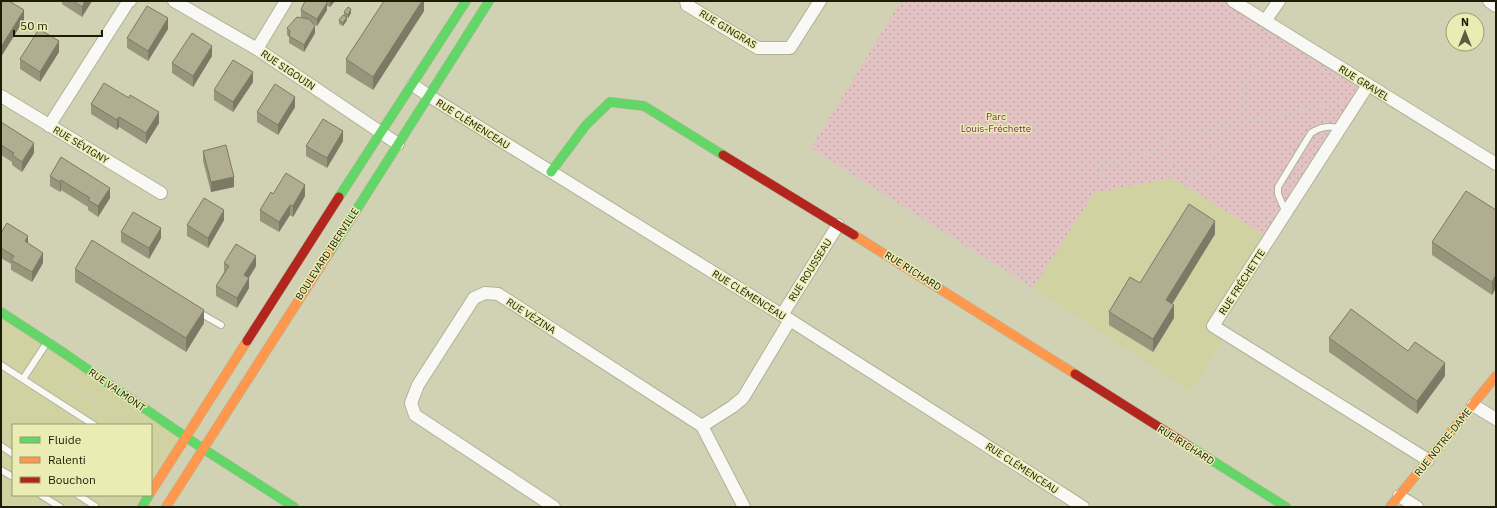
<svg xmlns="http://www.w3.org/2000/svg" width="1497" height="508" font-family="'IBM Plex Sans',sans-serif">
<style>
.built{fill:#d0d2a2}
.park{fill:url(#park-dots)}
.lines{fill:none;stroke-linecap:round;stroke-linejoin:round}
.lane-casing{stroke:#b0b199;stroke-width:8}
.street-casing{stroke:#b0b199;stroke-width:14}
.fast-casing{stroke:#b0b199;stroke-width:10}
.slow-casing{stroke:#b0b199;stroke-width:10}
.jam-casing{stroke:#b0b199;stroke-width:10}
.path{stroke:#cecec4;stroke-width:2;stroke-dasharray:2 2;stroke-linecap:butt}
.lane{stroke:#f8f8f4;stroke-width:6}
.street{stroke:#f8f8f4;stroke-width:12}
.fast{stroke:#63d668;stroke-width:9}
.slow{stroke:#ff974d;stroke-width:9}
.jam{stroke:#b3261e;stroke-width:9}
.wall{fill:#98957d}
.shaded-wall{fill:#7c7966}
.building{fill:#b1ad91;stroke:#7c7966}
.labels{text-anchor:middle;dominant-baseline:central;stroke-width:3;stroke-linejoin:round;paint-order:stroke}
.street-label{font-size:10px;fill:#1c1c07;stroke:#eaecb4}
.park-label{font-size:10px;fill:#802d5a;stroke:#eaecb4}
</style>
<defs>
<pattern id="park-dots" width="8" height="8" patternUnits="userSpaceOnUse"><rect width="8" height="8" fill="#e3c2c4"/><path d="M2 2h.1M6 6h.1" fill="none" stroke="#c2a6a7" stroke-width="1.8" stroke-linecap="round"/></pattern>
</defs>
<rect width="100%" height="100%" fill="#d1d2b4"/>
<!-- built -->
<path class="built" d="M1172,178L1270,238L1213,326L1226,334L1191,392L1033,288L1094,193Z
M1,312L185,437L151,492V425H13V495H149L142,507H1Z"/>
<!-- park -->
<path class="park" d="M901,1H1233L1368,85L1270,238L1172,178L1094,193L1033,288L811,148Z"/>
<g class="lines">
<!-- lane casing -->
<g class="lane-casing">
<path id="lane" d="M1286,213L1278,194V187L1311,133C1321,126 1329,126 1340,128
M198,312L221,325
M1,365L94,425
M23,379L46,344
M1,446L13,454
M1,470L13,477
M41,495L60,507
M78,495L95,506"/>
</g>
<!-- street casing -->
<g class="street-casing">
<path id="street" d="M174,1L257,49L398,144
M686,1L687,5L758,48H790L820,1
M1233,1L1496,164
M1489,1L1496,6
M1265,21L1279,1
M257,49L286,1
M413,85L429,96L790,320L1083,507
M1368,85L1213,326L1428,460
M1,96L161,193
M49,126L128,2L130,1
M782,315L838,225
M1473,405L1496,419
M702,426L732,407L743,398L790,320
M1399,496L1417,507
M554,507L415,415L411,403L418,385L474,298L485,293L498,294L702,426L744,507"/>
</g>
<!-- fast casing -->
<g class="fast-casing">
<path id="fast" d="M551,172L586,125L610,102L644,106L723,155
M339,197L466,1
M329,253L489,1
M1,312L64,353L202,448L294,507
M1189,446L1286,507
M142,507L149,495"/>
</g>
<!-- slow casing -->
<g class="slow-casing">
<path id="slow" d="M854,235L1075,374
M151,492L247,341
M166,507L329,253
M1390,507L1496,376"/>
</g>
<!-- jam casing -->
<g class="jam-casing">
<path id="jam" d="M723,155L854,235
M247,341L339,197
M1075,374L1189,446"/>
</g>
<!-- path -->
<path class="path" d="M154,84L190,23
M1245,120L1242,91L1273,39
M237,135L273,74
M1153,150L1194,177
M1100,165L1104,179
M842,170L990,265L1015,271L1031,281L1008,315
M1071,170L1137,158L1153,150L1171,138L1188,133L1343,102
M156,177L231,48
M1187,187L1232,125
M101,248L135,191
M167,364L178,346
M66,373L73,386L78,391L133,425
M941,403L984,334
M151,436L163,439
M890,507L908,478V464L933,425"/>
<!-- lane -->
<use href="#lane" class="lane"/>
<!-- street -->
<use href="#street" class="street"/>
<!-- fast -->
<use href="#fast" class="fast"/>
<!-- slow -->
<use href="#slow" class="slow"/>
<!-- jam -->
<use href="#jam" class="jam"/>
</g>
<!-- wall -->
<path class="wall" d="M62,1H92L82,17L62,4Z
M305,1H335L330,7L327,6V10L317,26L312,23L315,33L304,52L289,43V37L287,35V28L303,18L301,17V10Z
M424,1V11L373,90L346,73V59Z
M344,12L351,13L348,18L347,17V20L343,26L339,24V20L344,15Z
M168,29L148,61L127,48V38Z
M59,52L40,82L20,69V59Z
M212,56L193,87L172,73V63Z
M253,82L233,112L214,100V90Z
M91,104L159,123L146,144L119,127L117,130L91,114Z
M295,107L278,135L257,122V112Z
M1,122L34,153L22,172L12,165V162L1,155Z
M343,141L327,168L306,156V146Z
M203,151L234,187L211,192L203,161Z
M50,176L110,198L98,217L88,210V207L61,190L60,192L50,186Z
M273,194L305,196L293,217L290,215L279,232L260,221V210Z
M1496,210V288L1492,295L1432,255V242Z
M224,220L208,248L187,236V225Z
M121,232L161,238L149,259L121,242Z
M1,233L28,243L43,263L32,282L11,270V264L1,258Z
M1215,234L1172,304L1174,318L1153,352L1109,325V312L1140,283Z
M224,263L256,266L249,278V288L237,308L216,296V286L224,272Z
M75,269L204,323L186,352L75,282Z
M1329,338L1408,351L1445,376L1417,414L1329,352Z"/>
<!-- shaded-wall -->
<path class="shaded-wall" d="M85,1H92L82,17V7Z
M330,1H335L330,7Z
M422,1H424V11L373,90V77Z
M327,3V10L317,26V19Z
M351,9V13L348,18V15Z
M24,10V20L1,57V47Z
M347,17V20L343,26V23Z
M168,18V29L148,61V51Z
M315,26V33L304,52V45Z
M59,41V52L40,82V72Z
M212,46V56L193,87V76Z
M253,72V82L233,112V102Z
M295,97V107L278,135V125Z
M159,112V123L146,144V133Z
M119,117V127L117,130V120Z
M343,131V141L327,168V158Z
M34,143V153L22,172V162Z
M234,177V187L211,192V182Z
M61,180V190L60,192V182Z
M305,185V196L293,217V206Z
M110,188V198L98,217V206Z
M290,205V215L279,232V222Z
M224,210V220L208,248V238Z
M1215,221V234L1166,314V300Z
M161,228V238L149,259V248Z
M28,236V246L25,241Z
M43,253V263L32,282V272Z
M256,256V266L244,285V275Z
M1496,275V288L1492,295V282Z
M249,278V288L237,308V298Z
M1174,305V318L1153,352V339Z
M204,310V323L186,352V338Z
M1445,363V376L1417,414V401Z"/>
<!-- building -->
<path class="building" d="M1,1H9L24,10L1,47Z
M73,1H85L82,7Z
M305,1H325L327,3L317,19L301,10Z
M384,1H422L373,77L346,59Z
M147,6L168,18L148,51L127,38Z
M348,7L351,9L348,15L344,12Z
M343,15L347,17L343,23L339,20Z
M297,17L309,19L315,26L304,45L289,36L290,31L287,28Z
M39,29L59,41L40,72L20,59Z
M192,33L212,46L193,76L172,63Z
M233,60L253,72L233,102L214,90Z
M104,83L129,98L130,95L159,112L146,133L119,117L117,120L91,104Z
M275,84L295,97L278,125L257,112Z
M323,119L343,131L327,158L306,146Z
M1,122L34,143L22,162L12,155L14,153L1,145Z
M226,145L234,177L211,182L203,151Z
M61,157L110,188L98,206L88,200L90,198L61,180L60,182L50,176Z
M286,173L305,185L293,206L290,205L279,222L260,210L271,192L273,194Z
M1466,191L1496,210V275L1492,282L1432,242Z
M204,198L224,210L208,238L187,225Z
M1189,204L1215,221L1166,300L1174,305L1153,339L1109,312L1130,277L1140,283Z
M133,212L161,228L149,248L121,232Z
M7,223L28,236L25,241L43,253L32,272L11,260L14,256L1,248V233Z
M92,240L204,310L186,338L75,269Z
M236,244L256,256L244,275L249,278L237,298L216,286L229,266L224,263Z
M1351,309L1408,351L1415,342L1445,363L1417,401L1329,338Z"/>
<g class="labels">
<!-- street labels -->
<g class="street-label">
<text transform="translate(728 29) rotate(31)">RUE GINGRAS</text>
<text transform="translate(288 70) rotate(34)">RUE SIGOUIN</text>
<text transform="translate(1364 83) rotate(32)">RUE GRAVEL</text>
<text transform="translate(473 124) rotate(32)">RUE CLÉMENCEAU</text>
<text transform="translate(81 145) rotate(31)">RUE SÉVIGNY</text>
<text transform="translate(327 254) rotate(-57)">BOULEVARD IBERVILLE</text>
<text transform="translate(810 270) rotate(-58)">RUE ROUSSEAU</text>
<text transform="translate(913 271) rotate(32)">RUE RICHARD</text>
<text transform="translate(1242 282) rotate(-57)">RUE FRÉCHETTE</text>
<text transform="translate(749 295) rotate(32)">RUE CLÉMENCEAU</text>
<text transform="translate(531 316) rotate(33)">RUE VÉZINA</text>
<text transform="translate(117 390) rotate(35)">RUE VALMONT</text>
<text transform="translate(1443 442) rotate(-51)">RUE NOTRE-DAME</text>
<text transform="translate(1186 445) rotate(32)">RUE RICHARD</text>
<text transform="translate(1022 468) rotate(33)">RUE CLÉMENCEAU</text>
</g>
<!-- park labels -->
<g class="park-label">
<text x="996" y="116">Parc<tspan x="996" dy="12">Louis-Fréchette</tspan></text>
</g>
</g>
<!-- border -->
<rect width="1497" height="508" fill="none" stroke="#1c1c07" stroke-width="4"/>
<!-- legend -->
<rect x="12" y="424" width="140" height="72" fill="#eaecb4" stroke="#98996f"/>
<rect x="20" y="437" width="20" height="6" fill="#63d668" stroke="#98996f"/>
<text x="48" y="444" font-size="12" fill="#1c1c07">Fluide</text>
<rect x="20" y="457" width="20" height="6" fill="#ff974d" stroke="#98996f"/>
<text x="48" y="464" font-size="12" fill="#1c1c07">Ralenti</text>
<rect x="20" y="477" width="20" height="6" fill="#b3261e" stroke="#98996f"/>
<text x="48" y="484" font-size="12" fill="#1c1c07">Bouchon</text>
<!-- north arrow -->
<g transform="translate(1465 32)"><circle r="19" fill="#eaecb4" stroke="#98996f"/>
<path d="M0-3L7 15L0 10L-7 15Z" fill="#5b5c44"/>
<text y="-6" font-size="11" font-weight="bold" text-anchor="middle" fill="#1c1c07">N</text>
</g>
<!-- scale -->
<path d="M14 30v6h88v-6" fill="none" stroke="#1c1c07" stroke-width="2"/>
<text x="20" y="30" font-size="12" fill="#1c1c07" stroke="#eaecb4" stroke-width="3" paint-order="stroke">50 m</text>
</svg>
